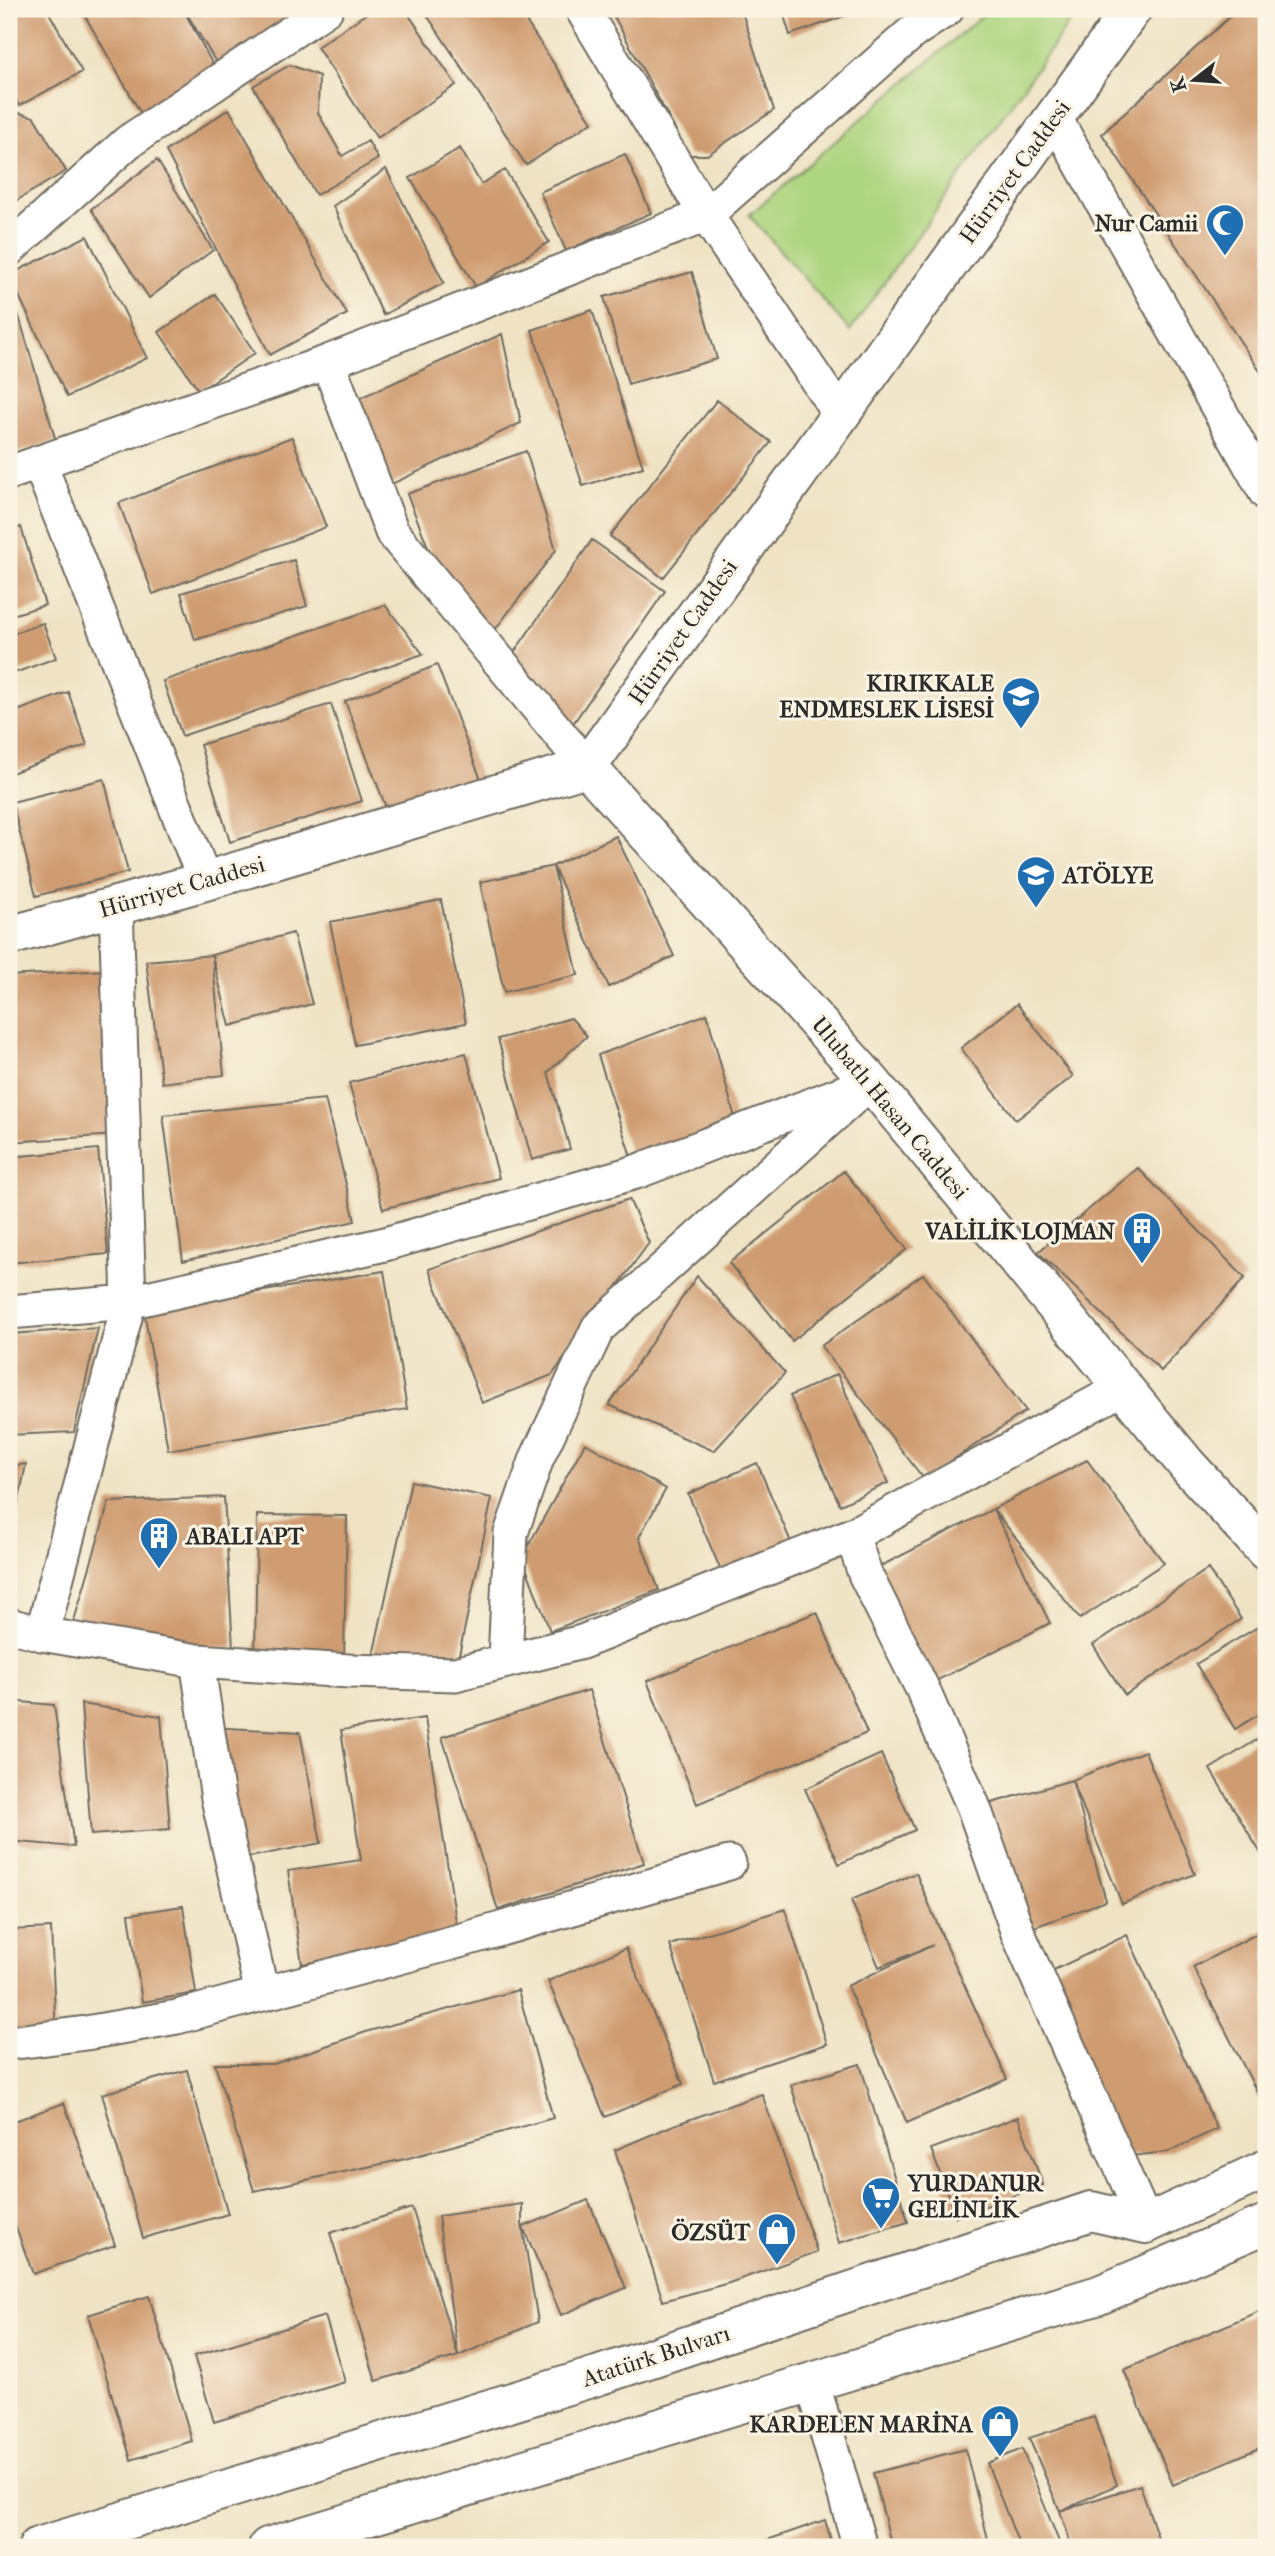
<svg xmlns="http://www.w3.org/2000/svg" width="1275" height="2556" font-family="'IM FELL French Canon',serif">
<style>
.green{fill:#aed580;stroke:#6c8056;stroke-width:2}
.building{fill:#cf9b70}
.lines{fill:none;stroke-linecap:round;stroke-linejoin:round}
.street-casing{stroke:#706b61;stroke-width:37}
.secondary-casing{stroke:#706b61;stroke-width:42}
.street{stroke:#fff;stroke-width:33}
.secondary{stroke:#fff;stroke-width:38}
.labels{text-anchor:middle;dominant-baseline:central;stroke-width:6;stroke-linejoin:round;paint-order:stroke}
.street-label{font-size:23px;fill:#2b2b2b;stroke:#fcf5e5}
.poi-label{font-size:23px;font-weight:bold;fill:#2b2b2b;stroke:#fcf5e5;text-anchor:end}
</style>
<rect width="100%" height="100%" fill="#fcf5e5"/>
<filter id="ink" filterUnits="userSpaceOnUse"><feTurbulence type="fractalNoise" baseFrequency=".0143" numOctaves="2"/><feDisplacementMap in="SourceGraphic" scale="14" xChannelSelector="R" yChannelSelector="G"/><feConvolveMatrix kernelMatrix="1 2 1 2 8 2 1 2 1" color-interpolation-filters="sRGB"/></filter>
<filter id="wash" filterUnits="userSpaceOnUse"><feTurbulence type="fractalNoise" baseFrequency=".00686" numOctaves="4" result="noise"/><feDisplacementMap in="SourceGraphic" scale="28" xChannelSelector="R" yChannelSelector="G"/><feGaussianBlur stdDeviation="1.57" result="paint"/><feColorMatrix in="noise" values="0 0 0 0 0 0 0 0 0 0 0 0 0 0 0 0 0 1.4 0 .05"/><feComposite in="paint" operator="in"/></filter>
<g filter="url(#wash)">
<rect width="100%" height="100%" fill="#efe3c4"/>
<!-- green -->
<path class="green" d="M990,9H1079L850,331L749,215Z"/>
<g id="blocks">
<!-- building -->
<path class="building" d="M18,9H47L82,72L19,106L9,86V14Z
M81,9H183L220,78L146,122Z
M184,9H324L220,69Z
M373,9H405L456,85L377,138L317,47Z
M423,9H518L592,122L526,165Z
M610,9H741L774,110L707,155H689Z
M782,9H865L790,35Z
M1238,9H1266V380L1102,134Z
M290,65L319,76L318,113L342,156L368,141L378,159L316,195L253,86Z
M229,109L347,314L270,355L166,151Z
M9,110L34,117L66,171L9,205Z
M460,148L481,184L505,170L549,242L476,287L410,178Z
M625,154L651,213L566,251L540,192Z
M157,160L213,250L149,298L91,209Z
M386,169L444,283L383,315L333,206Z
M87,236L147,358L67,397L9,275Z
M692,272L717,359L628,384L604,297Z
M12,293L56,441L9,455V295Z
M215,294L255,353L199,391L159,332Z
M592,310L643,467L583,486L532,330Z
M502,334L521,423L390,485L353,401Z
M717,400L771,442L663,578L610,536Z
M292,437L326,527L153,594L119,503Z
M526,451L556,550L491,635L438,572L407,494Z
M21,527L45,605L9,616V531Z
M592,540L665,591L563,738L504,667Z
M294,560L307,606L195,640L181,593Z
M385,605L423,654L182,736L163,681Z
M43,623L56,658L9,675V635Z
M437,665L481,780L389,815L345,701Z
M68,692L87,745L9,774V714Z
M331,704L362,801L230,842L200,745Z
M104,779L128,872L36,896L12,802Z
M616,836L674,956L609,987L553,866L578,975L504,992L480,882L553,866Z
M441,900L466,1023L355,1045L330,922Z
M293,933L312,1004L230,1026L212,955Z
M212,955L224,1075L162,1083L146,961Z
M106,970L117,1135L9,1142V976Z
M1017,1004L1073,1076L1016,1120L961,1048Z
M707,1014L739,1133L636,1172L598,1055Z
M571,1018L587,1036L548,1072L570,1149L532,1160L498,1039Z
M466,1053L499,1178L383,1209L349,1083Z
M325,1099L355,1221L183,1261L163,1115Z
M98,1149L108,1254L9,1263V1157Z
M1138,1168L1245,1278L1161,1371L1038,1252Z
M844,1171L907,1249L792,1341L729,1263Z
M629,1199L649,1243L552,1375L482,1403L429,1269Z
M384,1271L407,1409L168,1450L144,1311Z
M923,1274L1026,1411L924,1479L821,1346Z
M697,1276L785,1373L714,1451L609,1405Z
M98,1328L74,1432L9,1435V1334Z
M837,1374L888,1483L840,1505L790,1396Z
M585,1443L666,1489L639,1537L659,1590L550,1631L522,1557Z
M1087,1460L1164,1563L1080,1619L993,1509Z
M757,1463L791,1542L722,1573L688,1494Z
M26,1464L10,1544H9V1467Z
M411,1481L492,1498L455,1674L373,1656Z
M224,1497L233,1648L69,1638L109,1502Z
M993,1509L1050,1623L922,1688L865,1574Z
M257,1515L347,1516L344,1660L255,1658Z
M1208,1569L1241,1619L1125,1695L1093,1645Z
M817,1612L867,1733L697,1804L647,1681Z
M1266,1622V1710L1235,1729L1196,1664Z
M589,1690L644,1863L498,1910L442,1737Z
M9,1701L54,1705L74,1847L9,1841Z
M81,1704L161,1716L170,1829L91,1835Z
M425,1718L459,1941L302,1964L288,1871L361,1860L341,1730Z
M208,1727L300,1732L321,1843L234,1860Z
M1266,1734V1862L1210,1769Z
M1145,1751L1195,1874L1122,1904L1072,1780Z
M881,1754L915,1830L839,1864L805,1789Z
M1072,1780L1106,1901L1018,1933L974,1808Z
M916,1873L944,1940L1007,2079L907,2123L847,1986L933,1945L879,1967L851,1900Z
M183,1906L196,1993L142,2002L129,1914Z
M785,1909L827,2044L714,2081L670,1945Z
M51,1928L56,2036L9,2039V1930Z
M1266,1929V2095L1260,2098L1193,1967Z
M1127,1935L1217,2129L1168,2152L1130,2156L1039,1977Z
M626,1948L683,2084L605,2117L548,1981Z
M518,1990L553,2118L405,2159L254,2191L215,2064H274L369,2031Z
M860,2064L908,2222L839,2243L791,2085Z
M187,2070L228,2214L143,2238L102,2094Z
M762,2094L817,2252L729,2283L663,2301L615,2150L674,2125Z
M64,2103L115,2245L33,2274L9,2208V2123Z
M1018,2117L1043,2185L956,2217L931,2149Z
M588,2200L626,2288L561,2315L523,2227Z
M522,2204V2224L538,2322L458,2356L438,2216Z
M412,2208L458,2356L376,2381L330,2233Z
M149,2296L192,2441L131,2460L88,2315Z
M1266,2308V2445L1173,2485L1124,2370Z
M325,2316L345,2382L214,2422L194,2356Z
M1094,2417L1117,2485L1060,2511L1029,2438Z
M965,2449L990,2547H892L873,2473Z
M1022,2449L1061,2547H1020L987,2463Z
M1140,2485L1161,2547H1072L1060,2511Z
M825,2520L833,2547H747Z"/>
</g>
</g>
<g filter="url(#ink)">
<use href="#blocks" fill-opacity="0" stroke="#706b61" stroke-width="2"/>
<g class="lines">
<!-- street casing -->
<g class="street-casing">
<path id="street" d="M582,9L706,215L839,413
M1055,118L1266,493
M9,249L128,142L326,9
M328,362L392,532L587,767
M39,462L205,881
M9,473L328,362L706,215L915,30L947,9
M9,1312L129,1302L385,1244L636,1172L871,1082
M852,1535L865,1574L922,1688L974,1808L1018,1933L1146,2224
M9,1625L42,1634L197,1661L349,1671L455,1674L582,1642L852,1535L1123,1388
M42,1634L129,1302L116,905
M505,1660L511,1533L537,1458L598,1328L856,1095
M197,1661L218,1798L262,1994
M9,2043L86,2033L177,2017L459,1941L729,1863
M812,2381L860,2547"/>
</g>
<!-- secondary casing -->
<g class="secondary-casing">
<path id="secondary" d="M587,767L871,1082L1187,1465L1266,1551
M9,936L205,881L587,767L1132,9
M38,2547L597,2376L1091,2211L1146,2224L1266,2169
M268,2547L1099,2295L1266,2224"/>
</g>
<!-- street -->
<use href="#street" class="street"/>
<!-- secondary -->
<use href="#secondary" class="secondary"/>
</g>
</g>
<!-- icons -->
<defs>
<g id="mosque-pin" transform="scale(2.0125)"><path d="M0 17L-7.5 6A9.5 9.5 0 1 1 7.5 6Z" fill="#1f6fb2" stroke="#fcf5e5"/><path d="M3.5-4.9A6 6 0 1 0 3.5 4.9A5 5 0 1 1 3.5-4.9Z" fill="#fff"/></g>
<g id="school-pin" transform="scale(2.0125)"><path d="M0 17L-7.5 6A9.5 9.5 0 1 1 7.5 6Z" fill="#1f6fb2" stroke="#fcf5e5"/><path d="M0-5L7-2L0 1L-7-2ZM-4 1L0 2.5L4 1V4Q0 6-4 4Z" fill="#fff"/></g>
<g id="building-pin" transform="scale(2.0125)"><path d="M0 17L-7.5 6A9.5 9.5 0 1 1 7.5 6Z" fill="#1f6fb2" stroke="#fcf5e5"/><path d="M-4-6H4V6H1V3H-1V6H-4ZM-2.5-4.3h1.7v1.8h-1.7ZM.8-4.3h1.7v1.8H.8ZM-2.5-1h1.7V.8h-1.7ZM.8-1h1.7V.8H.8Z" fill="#fff"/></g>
<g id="supermarket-pin" transform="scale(2.0125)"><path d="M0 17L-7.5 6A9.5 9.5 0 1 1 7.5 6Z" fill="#1f6fb2" stroke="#fcf5e5"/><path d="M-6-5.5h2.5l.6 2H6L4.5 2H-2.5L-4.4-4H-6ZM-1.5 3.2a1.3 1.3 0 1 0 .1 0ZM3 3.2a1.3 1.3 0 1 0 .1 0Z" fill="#fff"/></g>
<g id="shop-pin" transform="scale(2.0125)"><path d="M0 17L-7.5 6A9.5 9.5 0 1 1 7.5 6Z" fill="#1f6fb2" stroke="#fcf5e5"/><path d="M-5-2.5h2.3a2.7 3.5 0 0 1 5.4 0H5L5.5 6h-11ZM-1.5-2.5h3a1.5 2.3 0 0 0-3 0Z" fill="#fff"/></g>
</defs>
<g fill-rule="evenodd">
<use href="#mosque-pin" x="1225" y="223"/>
<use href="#school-pin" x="1021" y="696"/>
<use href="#school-pin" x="1036" y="875"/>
<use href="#building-pin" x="1142" y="1231"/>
<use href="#building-pin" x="159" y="1536"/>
<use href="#supermarket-pin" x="881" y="2196"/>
<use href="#shop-pin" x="777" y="2232"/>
<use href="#shop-pin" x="1000" y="2424"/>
</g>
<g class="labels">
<!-- street labels -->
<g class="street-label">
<text transform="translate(1015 172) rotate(-54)">Hürriyet Caddesi</text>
<text transform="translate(683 632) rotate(-55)">Hürriyet Caddesi</text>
<text transform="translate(182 887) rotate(-16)">Hürriyet Caddesi</text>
<text transform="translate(890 1108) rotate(50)">Ulubatlı Hasan Caddesi</text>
<text transform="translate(656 2356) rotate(-18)">Atatürk Bulvarı</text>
</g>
<!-- poi labels -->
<g class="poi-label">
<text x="1198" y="223">Nur Camii</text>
<text x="994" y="683">KIRIKKALE<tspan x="994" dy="26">ENDMESLEK LİSESİ</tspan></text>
<text x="1063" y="875" text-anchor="start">ATÖLYE</text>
<text x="1115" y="1231">VALİLİK LOJMAN</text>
<text x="186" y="1536" text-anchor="start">ABALI APT</text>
<text x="908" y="2183" text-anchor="start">YURDANUR<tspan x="908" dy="26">GELİNLİK</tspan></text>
<text x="750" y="2232">ÖZSÜT</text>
<text x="973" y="2424">KARDELEN MARİNA</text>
</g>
</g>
<!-- margin -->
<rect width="1275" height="2556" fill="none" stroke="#fcf5e5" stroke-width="35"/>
<!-- north arrow -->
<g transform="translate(1194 80) rotate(253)" stroke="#fcf5e5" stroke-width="5" paint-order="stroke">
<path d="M0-5L12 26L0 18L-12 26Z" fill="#2b2b2b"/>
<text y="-10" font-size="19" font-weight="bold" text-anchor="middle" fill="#2b2b2b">K</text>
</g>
</svg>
